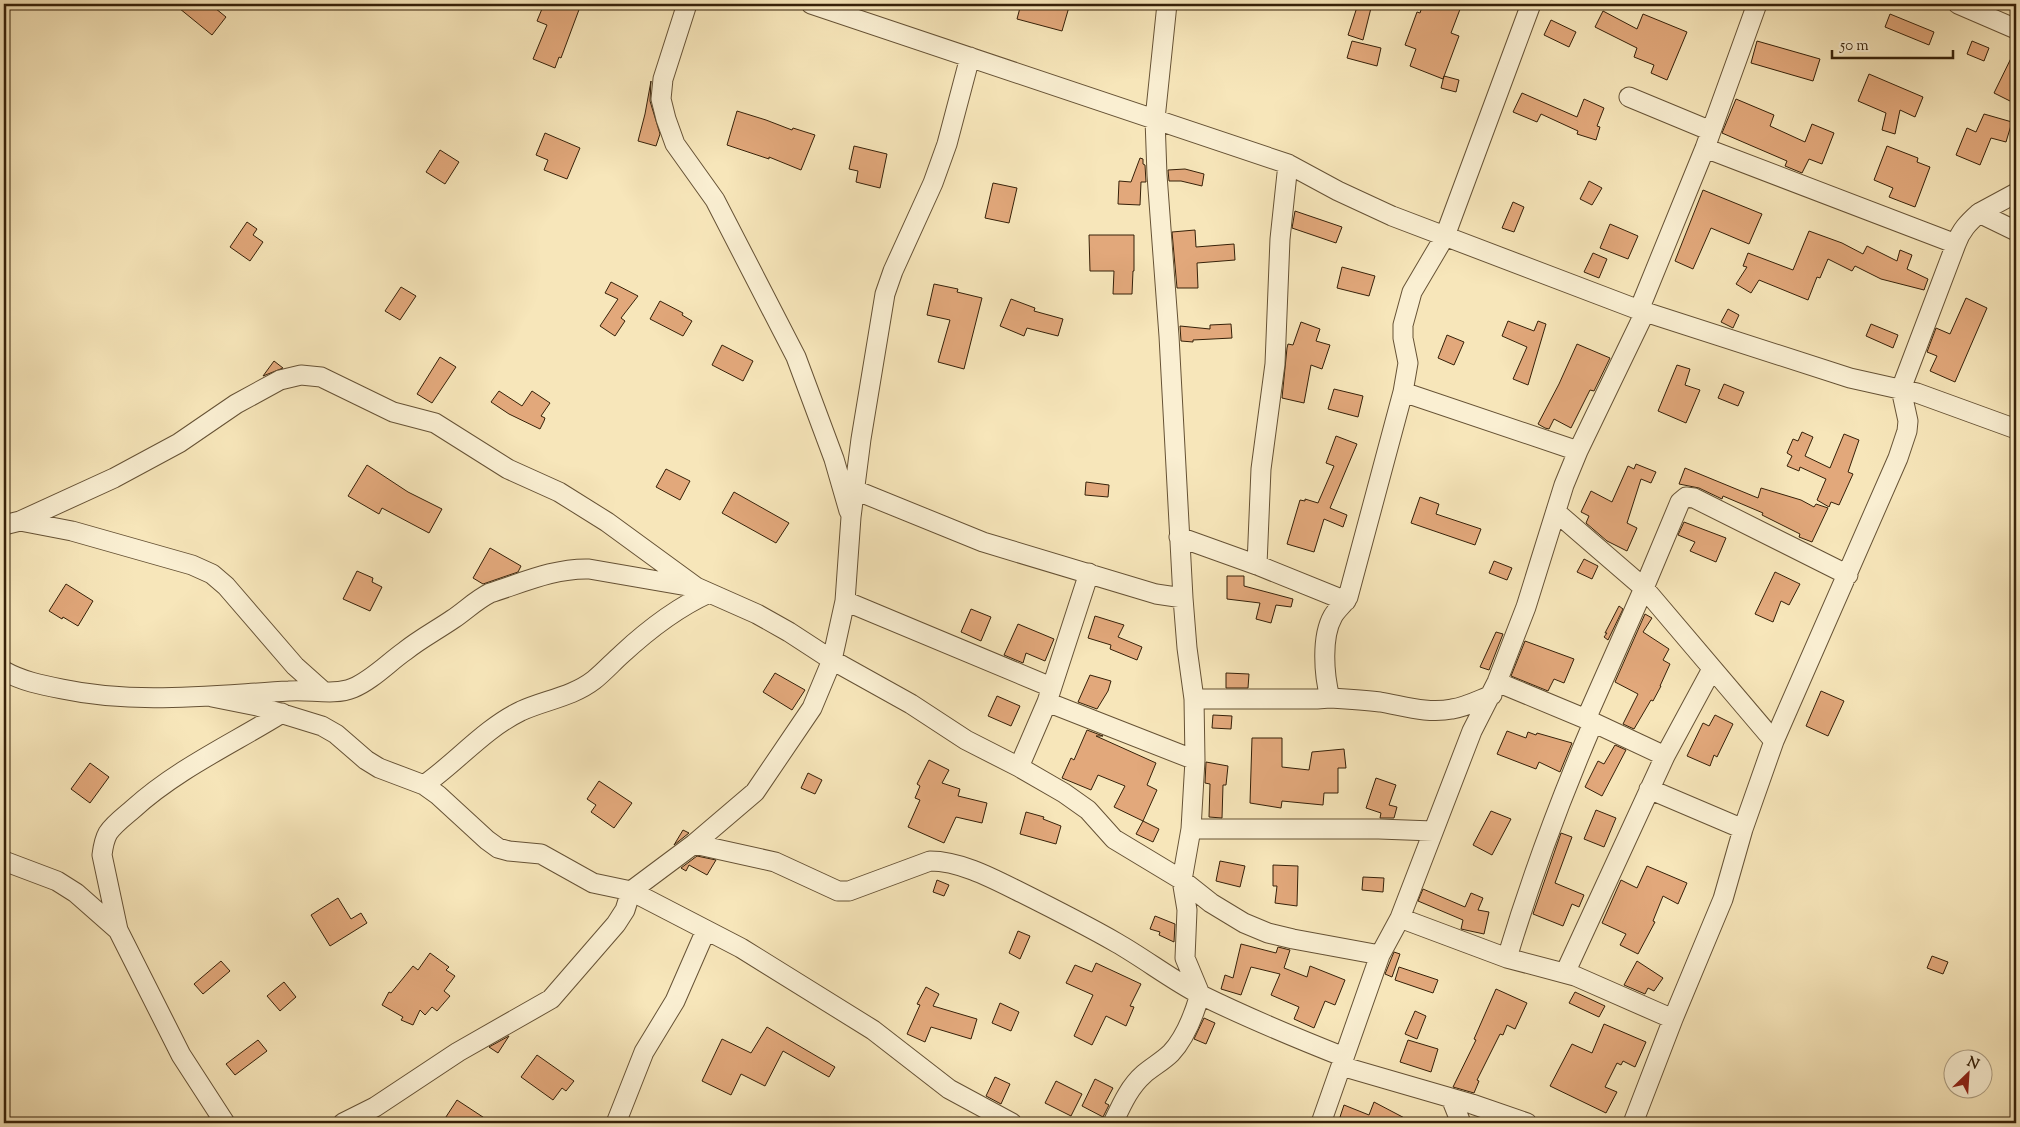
<svg xmlns="http://www.w3.org/2000/svg" width="2020" height="1127" font-family="'Sorts Mill Goudy',serif">
<style>
.building{fill:#e2a87b;stroke:#362109}
.lines{fill:none;stroke-linecap:round;stroke-linejoin:round}
.minor-casing{stroke:#665235;stroke-width:21}
.minor{stroke:#faefd2;stroke-width:19}
</style>
<rect width="100%" height="100%" fill="#f7e6ba"/>
<filter id="stains"><feTurbulence type="fractalNoise" baseFrequency=".004" numOctaves="4"/><feColorMatrix values="0 0 0 0 .2 0 0 0 0 .09 0 0 0 0 .02 0 0 0 .5 -.17"/></filter>
<radialGradient id="worn" r=".72"><stop offset=".6" stop-color="#630" stop-opacity="0"/><stop offset="1" stop-color="#630" stop-opacity=".3"/></radialGradient>
<!-- building -->
<path class="building" d="M174,4H210L226,17L212,35Z
M544,4H573L580,7L561,58L559,57L555,68L533,59L547,25L537,21Z
M1021,4H1057L1069,7L1062,31L1017,19Z
M1358,4H1372L1363,40L1348,35Z
M1423,4H1462L1451,33L1459,36L1443,79L1410,66L1416,49L1405,45L1417,12L1420,13Z
M1603,11L1637,29L1643,14L1687,32L1667,80L1651,73L1654,65L1634,57L1637,48L1595,27Z
M1890,14L1934,32L1929,45L1885,27Z
M1551,20L1576,32L1569,47L1544,35Z
M1352,41L1381,48L1377,66L1347,58Z
M1757,41L1820,59L1813,81L1751,63Z
M1972,41L1989,48L1984,61L1967,54Z
M2016,48V104L1994,93Z
M1869,74L1923,97L1915,117L1900,110L1895,134L1882,130L1886,113L1858,101Z
M1444,76L1459,80L1456,92L1441,88Z
M651,81L650,101L660,134L656,146L638,141L645,114Z
M1522,93L1577,117L1584,99L1604,108L1597,126L1600,127L1596,140L1577,134L1578,131L1541,114L1537,122L1513,112Z
M1736,99L1774,115L1770,126L1805,142L1812,124L1834,133L1822,164L1809,159L1802,173L1785,166L1787,161L1722,133Z
M737,111L766,120L792,130L793,128L815,135L801,170L769,157V159L727,145Z
M1984,114L2012,122L2006,142L1991,138L1980,165L1956,155L1967,128L1976,132Z
M545,133L580,148L567,179L544,170L548,160L536,155Z
M854,146L887,154L880,188L856,182L858,171L849,169Z
M1887,146L1918,158L1917,162L1930,167L1915,207L1889,197L1893,188L1874,180Z
M440,150L459,162L445,184L426,172Z
M1140,158L1143,159V164L1145,165L1146,182H1141L1140,205L1118,204L1119,181L1131,182Z
M1185,169L1204,174L1202,186L1181,181H1169L1168,170Z
M1589,181L1602,188L1592,205L1580,199Z
M993,183L1017,188L1009,223L985,218Z
M1703,190L1762,214L1749,244L1711,228L1693,269L1675,261Z
M1513,202L1524,207L1514,232L1502,228Z
M1295,211L1342,227L1336,243L1292,228Z
M247,222L257,229L253,235L263,242L250,261L230,247Z
M1610,224L1638,236L1628,259L1600,248Z
M1195,230L1196,247L1234,244L1235,260L1197,263L1198,288H1177L1172,232Z
M1809,231L1842,243L1863,254L1867,246L1897,261L1900,250L1912,255L1907,269L1928,279L1924,290L1881,279L1855,266L1852,271L1828,259L1820,278L1817,277L1808,300L1759,280L1751,293L1736,284L1747,267L1743,266L1748,253L1793,270Z
M1089,235H1134V271H1133L1132,294H1113L1114,271H1090Z
M1593,253L1607,259L1599,278L1584,272Z
M1342,267L1375,276L1369,296L1337,288Z
M611,282L638,296L621,318L625,321L615,336L600,326L618,299L605,293Z
M934,284L958,289L957,292L982,298L964,369L938,362L950,320L927,315Z
M401,287L416,296L400,320L385,311Z
M1966,298L1987,308L1955,382L1930,371L1937,356L1927,352L1936,328L1950,334Z
M1011,299L1035,308L1034,311L1063,319L1058,336L1027,328L1024,336L1000,326Z
M660,301L683,313L682,315L692,321L683,336L650,319Z
M1728,309L1739,315L1733,328L1721,322Z
M1508,321L1534,331L1538,321L1546,324L1528,385L1513,379L1527,347L1502,336Z
M1301,322L1320,329L1316,341L1330,345L1322,369L1311,365L1304,403L1282,398L1287,348L1288,344L1293,345Z
M1231,324L1232,338L1193,340V342L1181,341L1180,326L1210,329V325Z
M1871,324L1898,335L1893,348L1866,336Z
M1447,335L1464,342L1454,365L1438,358Z
M1577,344L1610,358L1594,391L1590,390L1571,428L1554,419L1549,429L1545,428L1538,424L1559,384Z
M722,345L753,361L743,381L712,365Z
M440,357L456,367L432,403L417,394Z
M274,361L283,368L263,376Z
M1677,365L1690,369L1685,385L1700,390L1686,423L1658,411Z
M1724,384L1744,392L1738,406L1718,398Z
M1334,389L1363,396L1358,417L1328,409Z
M499,391L522,406L532,391L550,403L541,416L545,418L544,421L540,429L509,414L491,402Z
M1802,432L1813,437L1805,456L1830,468L1844,434L1859,440L1848,472L1853,474L1839,505L1831,502L1829,507L1817,500L1826,479L1800,467L1799,471L1787,466L1792,456L1787,453L1793,439L1798,441Z
M1336,436L1357,444L1330,508L1347,515L1343,527L1324,519L1314,552L1287,544L1300,500L1305,501V499L1318,503L1334,466L1326,463Z
M1636,464L1656,472L1651,483L1641,479L1627,523L1637,528L1627,551L1607,541L1586,523L1589,516L1581,512L1591,491L1612,502L1628,466L1634,469Z
M367,465L408,492L442,509L429,533L382,508L379,514L348,496Z
M1685,468L1758,498L1761,488L1801,500L1814,507L1816,504L1828,508L1812,542L1799,537L1800,534L1762,515L1763,513L1723,496L1722,499L1699,488L1679,484Z
M666,469L690,481L680,500L656,487Z
M1086,482L1109,485L1108,497L1085,495Z
M734,492L789,523L776,543L722,513Z
M1420,497L1439,504L1436,514L1481,529L1475,545L1411,523Z
M1684,522L1726,538L1716,562L1690,551L1695,542L1678,535Z
M490,548L521,566L518,572L483,584L473,578Z
M1584,559L1598,566L1592,579L1577,572Z
M1494,561L1512,568L1507,580L1489,573Z
M357,571L373,578L372,582L382,587L370,611L343,599Z
M1775,572L1800,584L1789,605L1781,601L1773,622L1755,614Z
M1227,576H1244V586L1293,599L1291,607L1276,605L1271,623L1256,619L1260,603L1227,599Z
M66,584L93,601L78,626L63,617L62,619L49,611Z
M1619,606L1623,609L1608,640L1604,637L1607,633H1605Z
M971,609L991,617L981,641L961,632Z
M1645,614L1652,618L1643,632L1669,649L1663,660L1670,664L1660,686H1661L1653,701L1651,700L1634,729L1623,724L1638,694L1615,682Z
M1095,616L1124,625L1118,637L1142,647L1137,660L1110,649L1111,645L1088,638Z
M1018,624L1054,639L1045,661L1026,653L1023,663L1004,655Z
M1496,632L1503,634L1489,670L1480,667Z
M1525,641L1574,659L1564,683L1554,679L1548,691L1511,676Z
M775,673L805,690L792,710L763,692Z
M1226,673L1249,674L1248,688H1226Z
M1090,675L1111,681L1108,691L1097,709L1078,702Z
M1821,691L1844,701L1828,736L1806,726Z
M997,696L1020,706L1011,726L988,716Z
M1213,715L1232,716L1231,729L1212,728Z
M1715,715L1733,724L1717,757L1714,755L1710,766L1687,756L1703,723L1709,726Z
M1087,730L1103,736H1096L1156,763L1147,785L1157,790L1143,821L1159,829L1153,842L1136,834L1143,821L1114,807L1125,786L1098,775L1091,790L1062,778L1071,758L1074,760Z
M1507,731L1526,738L1528,732L1536,735L1537,733L1572,743L1560,772L1539,762L1536,769L1497,754Z
M1252,738H1282V767L1309,770L1312,752L1344,749L1346,768H1338V793H1324L1323,805L1282,801L1281,808L1250,803Z
M1615,745L1626,750L1602,796L1585,787L1598,761L1604,764Z
M929,760L949,770L942,783L960,789L958,796L987,803L982,823L956,817L944,843L908,827L920,800L915,798L920,786L917,784Z
M1206,762L1228,766L1226,785H1223L1222,818L1209,817L1210,784L1205,783Z
M90,763L109,777L90,803L71,789Z
M808,773L822,780L815,794L801,788Z
M1376,778L1396,785L1389,805L1397,807L1394,818H1380L1381,813L1366,808Z
M599,781L632,803L614,828L591,812L596,805L587,799Z
M1596,810L1616,818L1604,847L1584,839Z
M1491,811L1511,819L1492,855L1473,845Z
M1026,812L1044,817L1043,819L1061,826L1056,844L1020,834Z
M683,830L689,833L674,845Z
M1561,833L1572,837L1555,883L1584,895L1579,907L1572,904L1563,926L1533,914Z
M697,856L716,860L707,875L689,865L686,871L681,868Z
M1220,861L1245,866L1240,887L1216,881Z
M1273,865L1298,866L1297,906L1275,903L1277,886H1273Z
M1647,866L1687,883L1678,904L1663,896L1653,921L1655,922L1638,954L1620,945L1626,934L1602,923L1621,880L1637,888Z
M1363,877L1384,878L1383,892L1362,890Z
M937,880L949,885L944,896L933,892Z
M1423,889L1465,907L1471,893L1483,898L1478,910L1489,912L1484,934L1461,929L1463,920L1418,901Z
M338,898L351,919L361,913L367,923L330,946L311,915Z
M1155,916L1175,924L1174,942L1159,935L1160,932L1150,929Z
M1018,931L1030,936L1020,959L1009,953Z
M1241,944L1276,953L1278,947L1290,950L1284,968L1307,977L1310,966L1345,980L1335,1005L1325,1001L1314,1028L1294,1019L1299,1007L1271,995L1280,974L1251,967L1241,995L1221,989L1225,975L1233,978Z
M1394,952L1400,954L1392,977L1385,974Z
M430,953L449,967L446,970L455,976L444,991L450,996L437,1011L432,1007L425,1015L420,1010L413,1025L401,1020L403,1017L382,1005L389,992L391,993L413,966L418,970Z
M1932,956L1948,962L1943,974L1927,968Z
M221,961L230,971L203,994L194,984Z
M1637,961L1663,978L1654,991L1648,988L1645,994L1624,985Z
M1096,963L1141,984L1130,1006L1134,1007L1126,1026L1106,1016L1092,1045L1074,1036L1093,995L1066,983L1075,965L1092,972Z
M1399,967L1438,980L1433,993L1395,980Z
M284,982L296,997L280,1011L267,996Z
M926,987L939,994L933,1006L977,1019L971,1039L931,1027L925,1042L907,1034L920,1005L917,1004Z
M1496,989L1527,1003L1515,1029L1507,1025L1503,1035L1500,1034L1477,1080L1479,1081L1474,1093L1453,1087L1476,1040L1474,1039Z
M1575,992L1605,1006L1599,1017L1569,1003Z
M1000,1003L1019,1012L1011,1031L992,1023Z
M1415,1011L1426,1016L1417,1039L1405,1034Z
M1204,1018L1215,1023L1206,1044L1194,1039Z
M1604,1024L1646,1042L1635,1067L1623,1061L1621,1065L1617,1063L1605,1087L1617,1092L1606,1113L1550,1086L1572,1044L1592,1053Z
M767,1027L835,1067L829,1077L783,1051L765,1086L741,1074L731,1095L702,1081L722,1039L751,1053Z
M509,1036L498,1053L489,1047Z
M258,1040L267,1051L235,1075L226,1064Z
M1408,1040L1438,1049L1431,1072L1400,1062Z
M537,1055L574,1081L566,1091L562,1088L553,1100L521,1077Z
M995,1077L1010,1084L1001,1104L986,1096Z
M1095,1079L1113,1088L1105,1103L1109,1105L1103,1117L1082,1106Z
M1056,1081L1082,1094L1071,1116L1045,1103Z
M457,1100L492,1123H442Z
M1374,1102L1414,1123H1341L1343,1118L1340,1117L1344,1105L1369,1115Z"/>
<g class="lines">
<!-- minor casing -->
<g class="minor-casing">
<path id="minor" d="M687,4L663,79L661,99L666,119L675,144L715,200L796,357L834,459L849,511
M811,4L1288,164L1338,191L1392,216L1639,310L1850,378L1917,393L2016,429
M1958,4L2016,29
M1629,97L1711,131
M1705,148L1956,244C1961,230 1968,223 1979,213L2016,231
M1979,213L2016,193
M1639,310L1705,148L1757,4
M1403,392L1578,451
M855,490L983,542L1156,594L1183,598
M1556,512L1644,588L1774,741
M20,521L72,531L192,565L212,574L226,586L295,666L323,691
M4,525L20,521L114,478L179,443L236,404L280,380L301,375L321,377L393,412L435,423L508,469L559,492L607,522L696,587L757,614L789,632L832,660L911,704L966,740L1019,767L1064,793L1088,810L1114,839L1182,880L1211,903L1244,923L1268,933L1293,939L1380,955
M1179,537L1257,565L1346,601
M1257,565L1261,469L1275,364L1280,239L1288,164
M845,601L1051,687
M4,671C22,681 41,685 62,689C137,705 213,695 289,691C309,689 334,696 353,688C372,680 388,663 405,651C420,639 437,630 453,619C465,611 476,600 490,593C522,583 554,568 589,569L693,587
M1497,682L1586,719L1665,756L1565,973
M212,697L257,706L322,726L336,734L366,760L379,768L424,785L438,795L487,840L498,848L509,851L541,854L593,883L631,891L741,948L873,1030L949,1089L1012,1123
M1330,698C1347,699 1364,700 1380,702C1404,706 1428,714 1452,709C1466,707 1479,700 1492,695
M1194,699H1317L1330,698C1324,675 1321,637 1333,616C1337,609 1344,604 1348,597L1403,392L1408,363L1403,338V325L1412,292L1445,236L1531,4
M1047,702L1195,760
M1586,719L1644,588L1680,502L1686,497L1694,498L1848,575
M1665,756L1712,669
M1019,767L1047,702L1089,573
M424,785C457,762 484,729 521,711C545,700 572,697 594,680C604,672 613,662 622,654C649,629 676,608 709,593
M1649,789L1743,829
M1191,829H1379L1433,831
M694,844L775,862L838,891H849L930,861C959,861 990,877 1016,890C1050,907 1084,924 1117,943C1145,959 1172,980 1201,995C1248,1018 1296,1038 1344,1057
M4,861L57,881L76,893L118,930
M1400,918L1507,958L1575,976L1673,1019
M1507,958C1531,878 1560,800 1593,723
M1341,1066L1472,1104L1527,1123
M1451,1098L1461,1123
M225,1123L181,1055L118,930L102,855C103,847 104,840 108,833C114,824 125,816 133,809C177,769 232,744 282,713
M343,1123L375,1107L458,1052L551,999L616,924L625,910L631,891L694,844L755,792L812,708L832,660L845,601L851,517L861,439L885,294L893,271L933,183L947,144L970,57
M616,1123L644,1052L675,1001L706,930
M1113,1123C1121,1106 1129,1087 1144,1074C1152,1067 1163,1061 1171,1053C1186,1037 1194,1015 1200,994L1185,958L1187,910L1182,880L1191,829L1195,760L1194,699L1187,648L1183,598L1169,336L1157,175L1155,119L1167,4
M1321,1123L1380,955L1400,918L1472,731L1497,682L1526,607L1564,485L1578,451L1645,312
M1633,1123L1673,1019L1723,899L1743,829L1774,741L1898,458L1907,431L1908,421L1901,389L1956,244"/>
</g>
<!-- minor -->
<use href="#minor" class="minor"/>
</g>
<!-- margin -->
<rect width="2020" height="1127" fill="none" stroke="#f7e6ba" stroke-width="20"/>
<rect x="5" y="5" width="2010" height="1117" fill="none" stroke="#362109" stroke-width="2.5"/>
<rect x="10" y="10" width="2000" height="1107" fill="none" stroke="#362109"/>
<!-- north arrow -->
<g transform="translate(1968 1074) rotate(25)"><circle r="24" fill="#faefd2" stroke="#ac9d82"/>
<path d="M0-4L9 19L0 12L-9 19Z" fill="#8f2418"/>
<text y="-8" font-size="14" font-weight="bold" text-anchor="middle" fill="#362109">N</text>
</g>
<!-- scale -->
<path d="M1832 50v8h121v-8" fill="none" stroke="#362109" stroke-width="2.5"/>
<text x="1840" y="50" font-size="15" fill="#362109" stroke="#faefd2" stroke-width="4" paint-order="stroke">50 m</text>
<rect width="100%" height="100%" filter="url(#stains)"/>
<rect width="100%" height="100%" fill="url(#worn)"/>
</svg>
